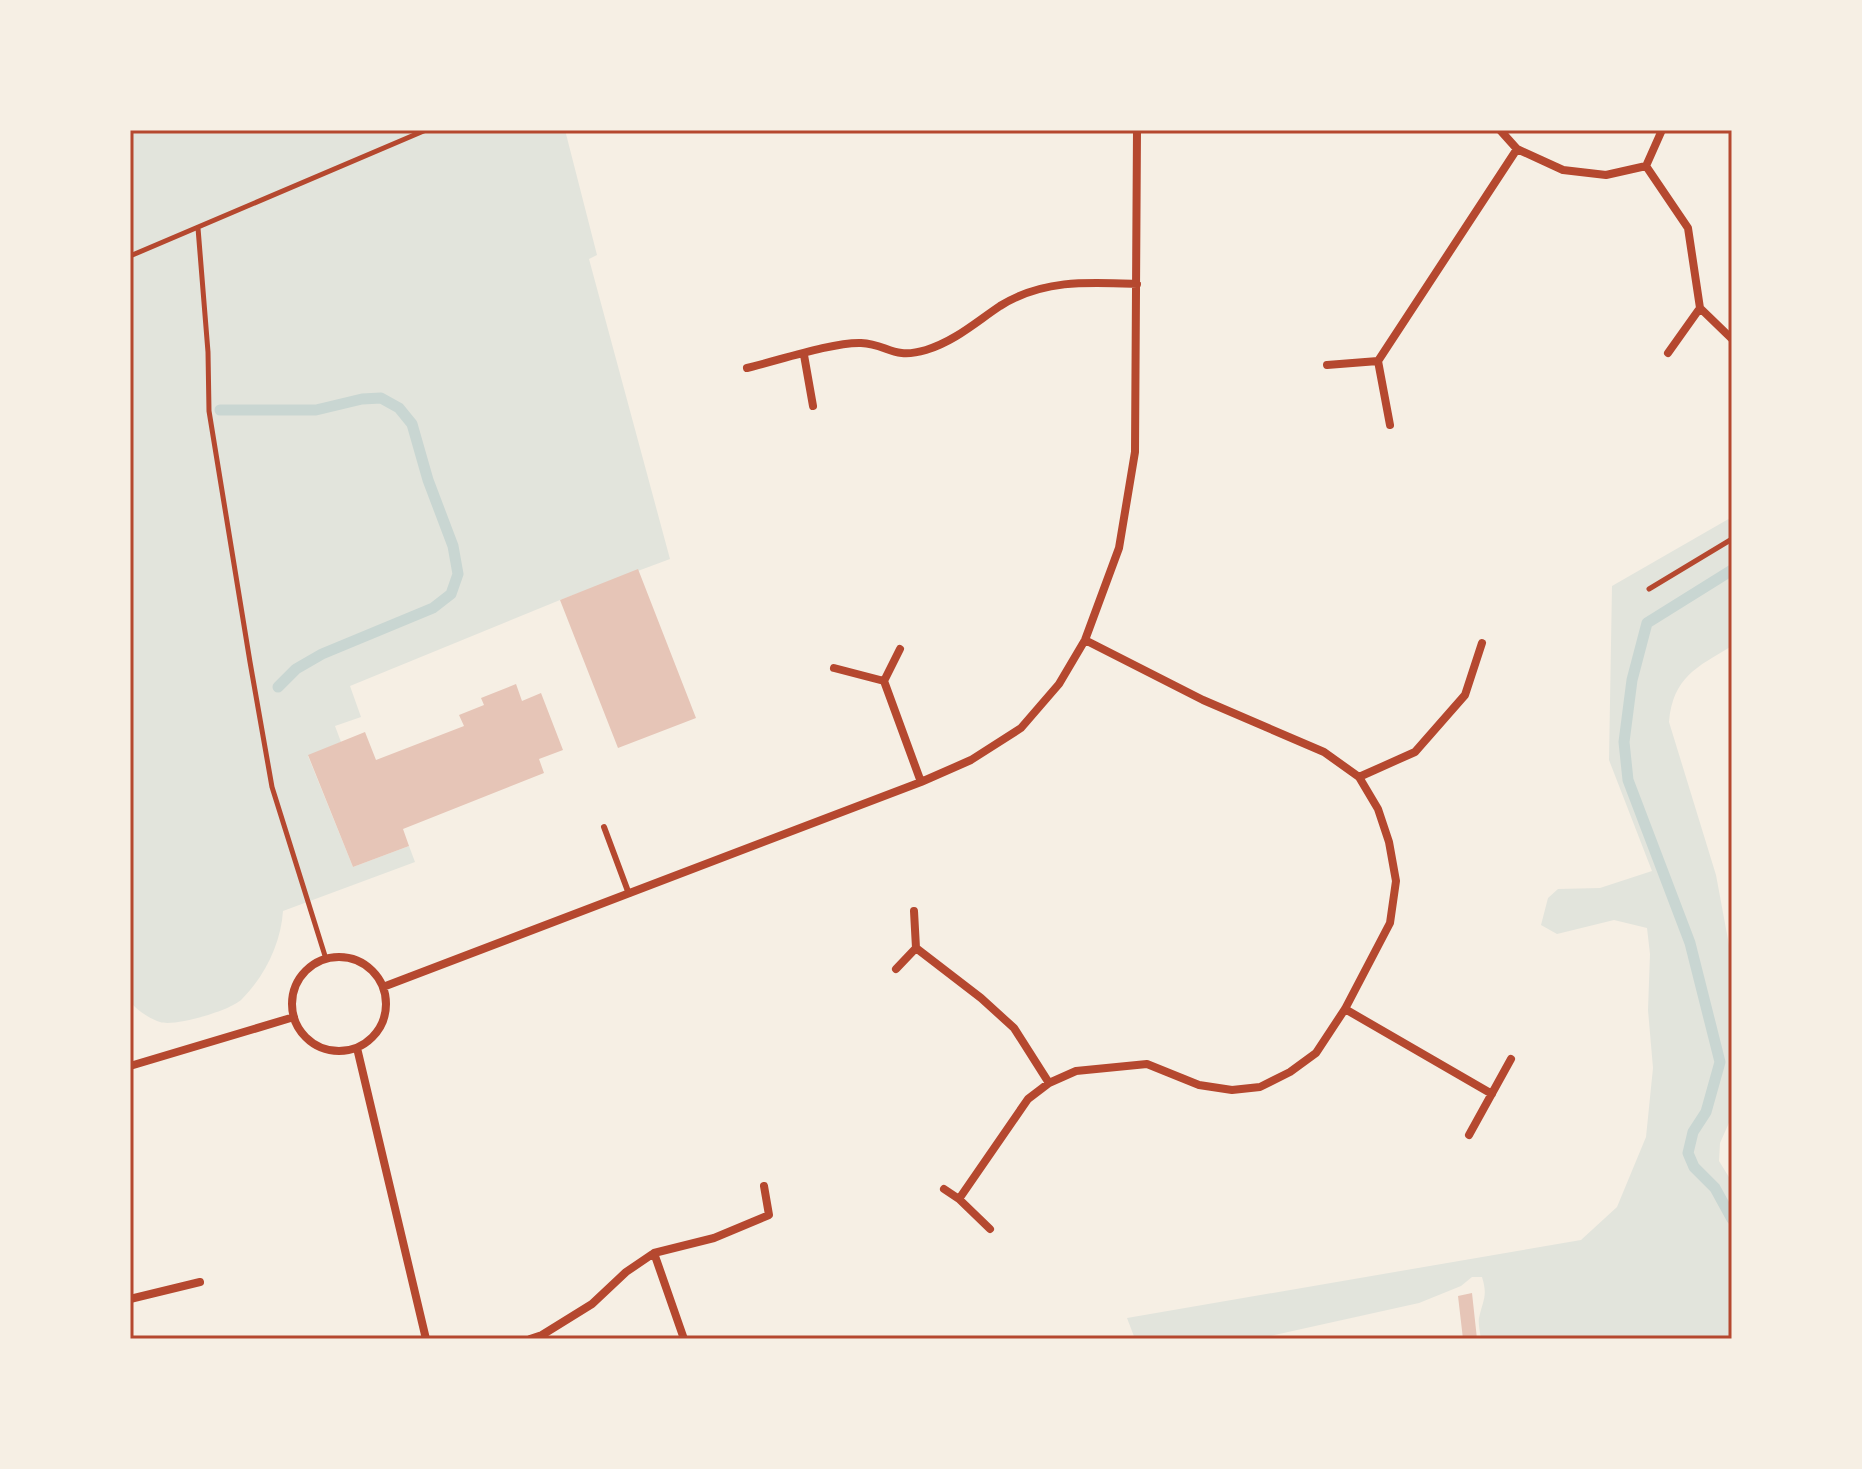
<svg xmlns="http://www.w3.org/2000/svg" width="1862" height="1469" font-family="'Open Sans',sans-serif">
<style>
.green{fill:#e2e4dc}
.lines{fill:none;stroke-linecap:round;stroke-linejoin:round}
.stream{stroke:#c9d6d2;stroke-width:11}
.building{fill:#e6c5b7}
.path{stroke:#b5482f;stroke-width:5}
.service{stroke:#b5482f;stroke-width:6}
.minor{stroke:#b5482f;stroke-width:8}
.neatline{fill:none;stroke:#b5482f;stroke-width:3}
</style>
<rect width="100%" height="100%" fill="#f6efe4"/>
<!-- green -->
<path class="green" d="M130,130H565L597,255L589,259L670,559L560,600L350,686L361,717L335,726L341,742L308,756L353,867L409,846L415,862L283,911C281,943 265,976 242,999C232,1010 175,1027 160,1022C150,1019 135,1009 130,1001Z
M1732,517V646C1697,667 1673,677 1669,722L1716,875L1729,945L1732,1116L1720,1143L1719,1161L1732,1182V1339H1481C1480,1333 1478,1323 1479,1318C1483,1300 1488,1296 1482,1277H1472L1461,1286L1419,1303L1256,1339H1135L1127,1318L1581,1240L1617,1207L1646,1137L1653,1068L1648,1010L1650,954L1647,928L1614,920L1557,934L1541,925L1548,898L1558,889L1600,888L1652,871L1609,760L1612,586Z"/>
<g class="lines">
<!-- stream -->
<path class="stream" d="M220,410H316L362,399L381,398L399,408L412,424L428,480L453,546L458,574L451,594L433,608L322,654L296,669L278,687
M1732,570L1647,623L1632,680L1624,742L1628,780L1690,943L1720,1062L1706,1112L1693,1132L1688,1153L1694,1167L1715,1188L1732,1219"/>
</g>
<!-- building -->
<path class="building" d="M638,569L696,718L618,748L560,600Z
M516,684L522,701L541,693L563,750L539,759L544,773L403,829L409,846L353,867L308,755L365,732L376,760L464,726L459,715L484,705L481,698Z
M1472,1293L1477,1339H1463L1458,1296Z"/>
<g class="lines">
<!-- path -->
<path class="path" d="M198,228L208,352L209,411L250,662L272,787L326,959
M130,256L426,130
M1649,589L1732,539"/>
<!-- service -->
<path class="service" d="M604,827L629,894"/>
<!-- minor -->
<path class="minor" d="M1500,130L1517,149L1563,170L1606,175L1646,166
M1646,166L1688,228L1700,308L1732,339
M1646,166L1662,130
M1668,353L1700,308
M804,355L813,406
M1378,361L1390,425
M1327,365L1378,361L1517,149
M747,368C777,361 833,342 861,343C888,344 892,360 926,350C955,341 976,322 1000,306C1043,279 1089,282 1137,284
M900,649L884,681L921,782
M834,668L884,681
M1359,777L1415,752L1465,695L1482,643
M916,948L981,998L1014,1028L1049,1083
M292 1004a47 47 0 1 1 94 0a47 47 0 1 1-94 0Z
M896,969L916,948L914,911
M383,987L921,782L971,760L1021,728L1059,684L1085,640L1119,548L1135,452L1137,130
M1345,1009L1492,1094
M357,1048L426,1339
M130,1066L294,1017
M1469,1135L1511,1059
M944,1189L959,1199L990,1229
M959,1199L1028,1099L1049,1083L1076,1071L1147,1064L1199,1085L1232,1090L1260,1087L1290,1072L1316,1053L1345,1009L1390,923L1396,881L1389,842L1378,809L1359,777L1324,752L1203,700L1085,640
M654,1253L684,1339
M130,1299L200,1282
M530,1339L542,1335L592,1304L626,1272L654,1253L714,1238L769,1215L764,1186"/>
</g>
<!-- border -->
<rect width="1862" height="1469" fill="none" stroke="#f6efe4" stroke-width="264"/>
<rect x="132" y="132" width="1598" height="1205" class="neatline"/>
</svg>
